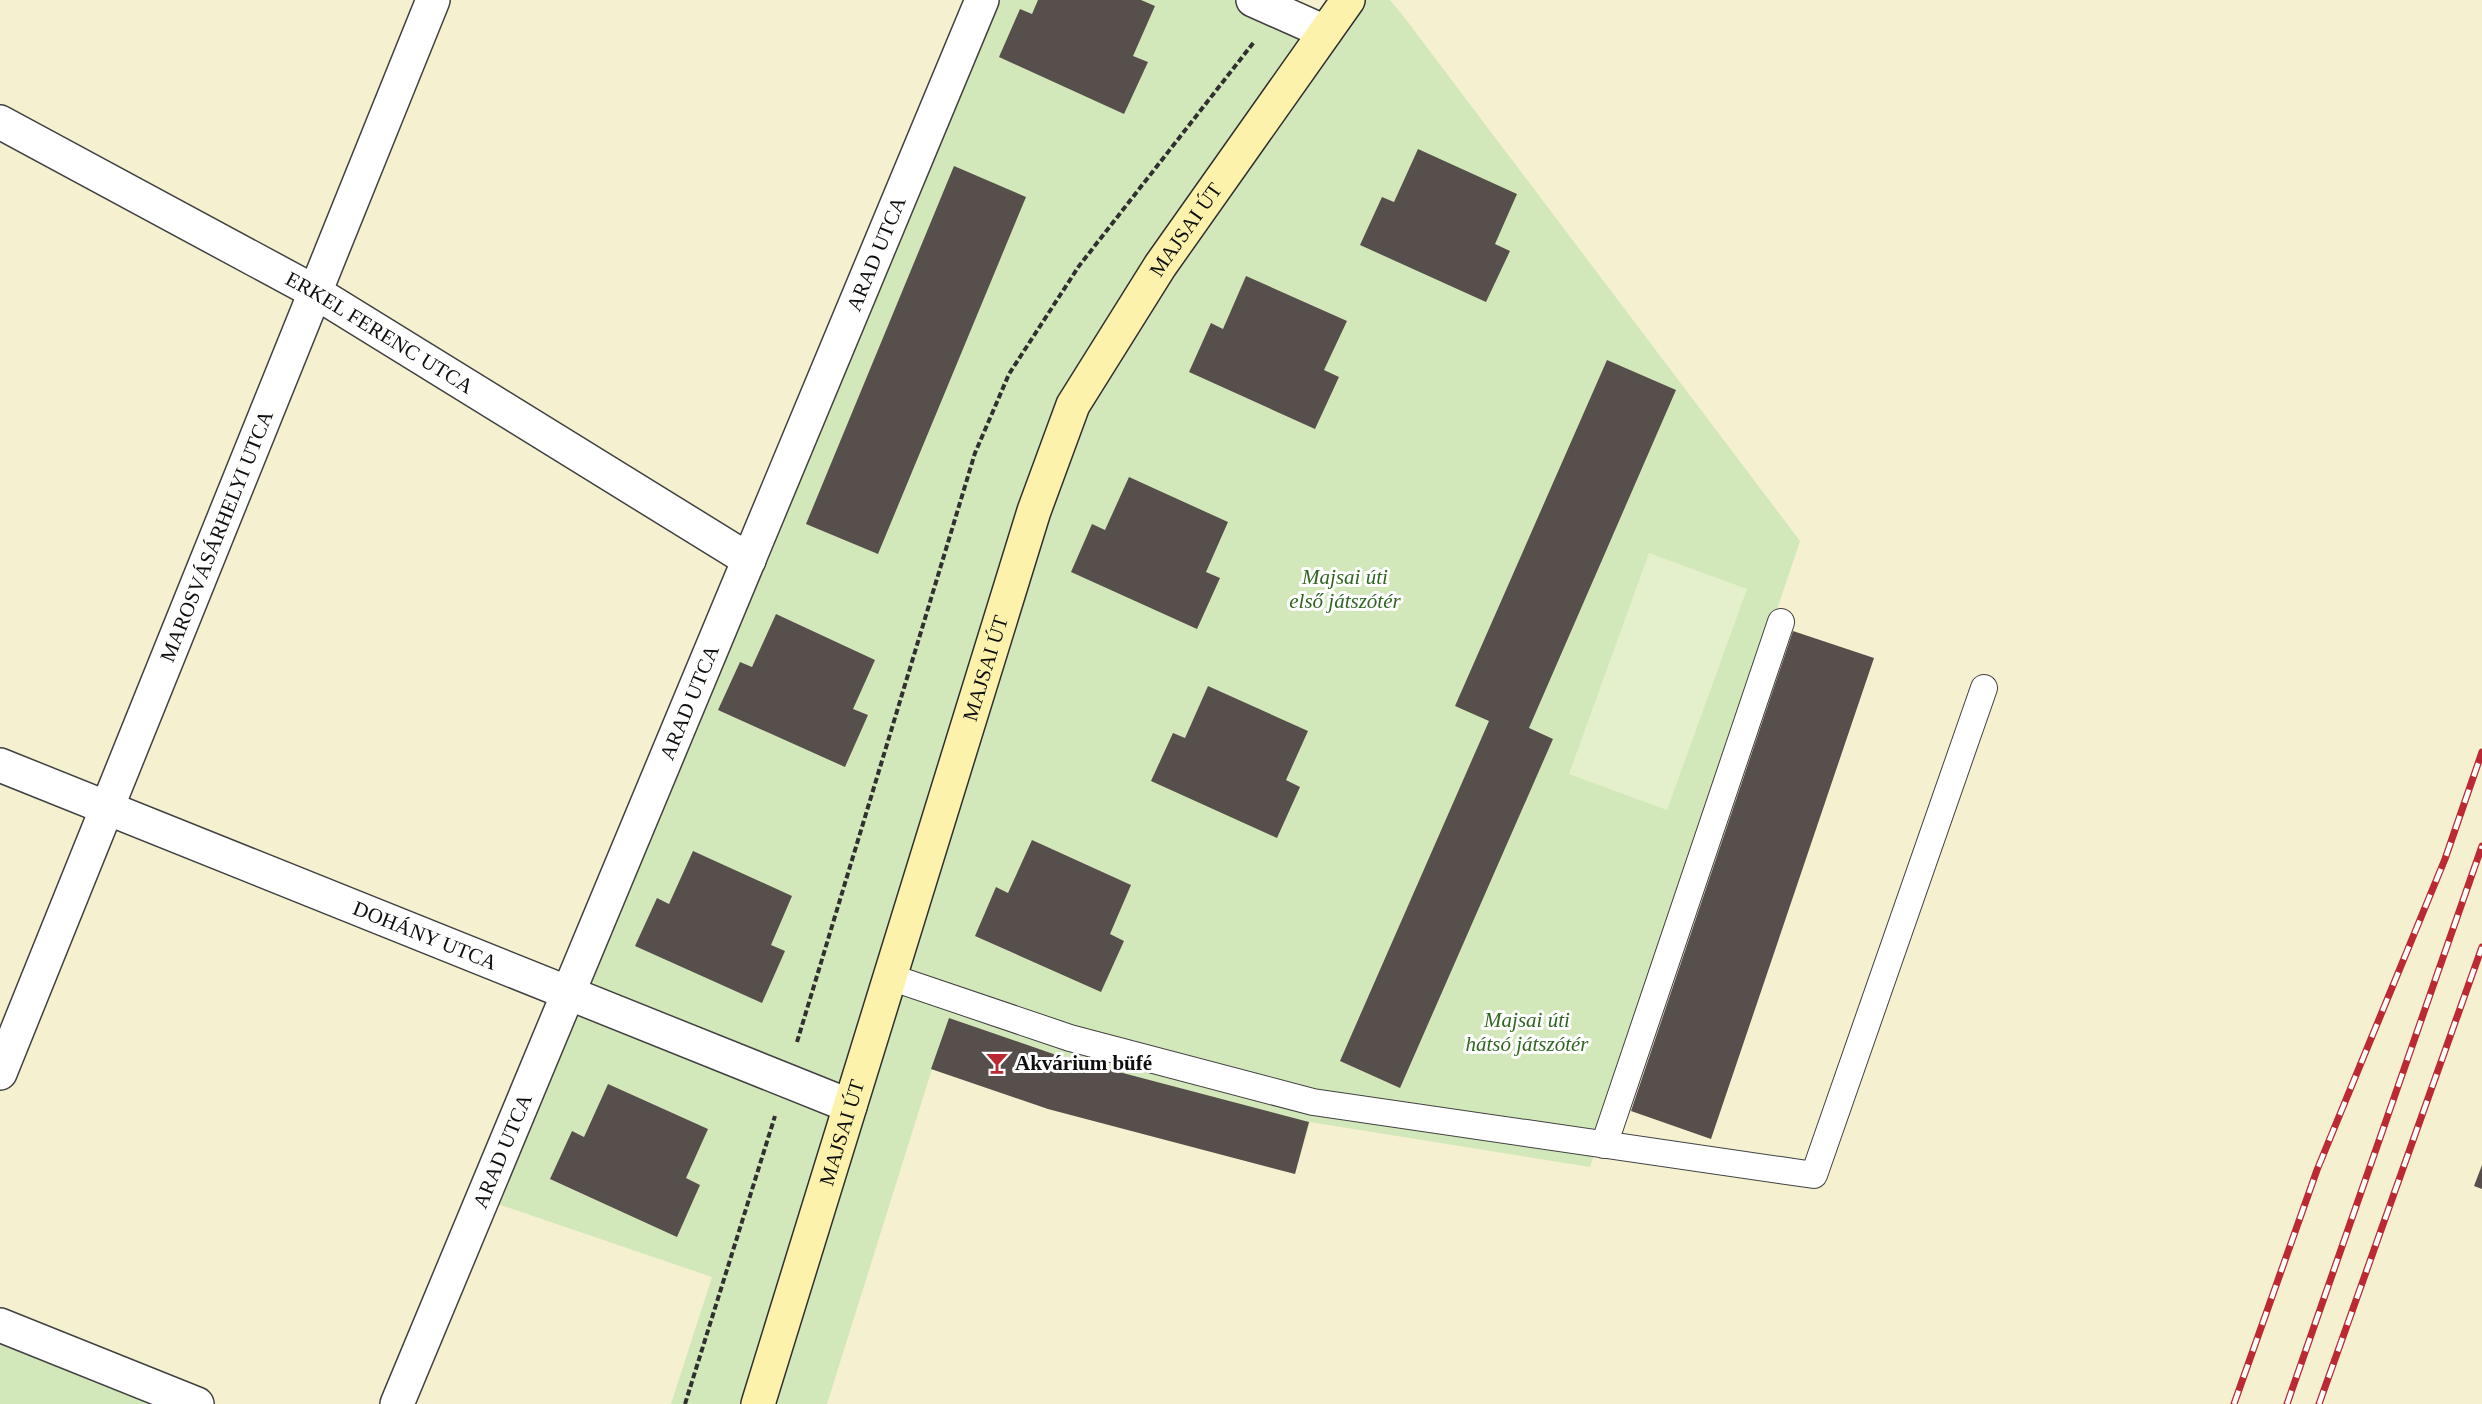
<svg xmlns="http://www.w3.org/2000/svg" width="2482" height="1404" font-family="Georgia,serif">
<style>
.farmland{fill:#f4f0d0}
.green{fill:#d3e8ba}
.pitch{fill:#e4f0cb}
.building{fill:#574f4b}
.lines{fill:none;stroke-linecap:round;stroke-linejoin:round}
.service-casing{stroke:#414141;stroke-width:28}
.minor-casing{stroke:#414141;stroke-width:36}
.secondary-casing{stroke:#303030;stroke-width:36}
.path{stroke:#303030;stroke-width:4;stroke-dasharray:6 3;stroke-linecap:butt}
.service{stroke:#fff;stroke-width:26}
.minor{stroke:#fff;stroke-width:33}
.secondary{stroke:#fdf2ac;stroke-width:33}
.rail-casing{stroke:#bb2934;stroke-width:7}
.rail{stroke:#fff;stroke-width:4.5;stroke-dasharray:14;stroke-linecap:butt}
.labels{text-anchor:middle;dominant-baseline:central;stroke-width:6;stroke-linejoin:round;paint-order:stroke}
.street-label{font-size:21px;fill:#0e0e0e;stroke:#fff}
.park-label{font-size:21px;font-style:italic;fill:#306520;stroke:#fff}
.poi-label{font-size:21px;font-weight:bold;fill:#0e0e0e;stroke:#fff;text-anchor:start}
</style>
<rect width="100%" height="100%" fill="#fffbf0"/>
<!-- farmland -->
<path class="farmland" d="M0,0H2482V1404H0Z"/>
<!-- green -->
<path class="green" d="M984,0H1248L1322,33L1072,405L848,1105L569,992Z
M1351,0H1390L1404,17L1800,541L1590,1167L1310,1122L1295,1174L1048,1109L932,1069L827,1404H760L1075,406Z
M569,993L849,1106L757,1404H671L712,1277L483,1199Z
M0,1326L195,1404H0Z"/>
<!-- pitch -->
<path class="pitch" d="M1649,553L1747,589L1667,810L1569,774Z"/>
<!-- building -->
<path class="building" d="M1038,0H1141L1155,6L1133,56L1148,62L1124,114L999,57L1020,9L1032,14Z
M1418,149L1517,194L1495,244L1510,251L1486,302L1360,245L1382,197L1394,202Z
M954,166L1026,197L878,554L806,524Z
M1246,276L1347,321L1324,370L1339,377L1315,429L1189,372L1211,323L1223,329Z
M1607,360L1676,390L1529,728L1553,739L1400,1088L1340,1061L1489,721L1455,706Z
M1129,477L1228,522L1206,572L1220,578L1197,629L1071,572L1092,524L1105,530Z
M776,614L875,660L853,709L868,715L845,767L718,710L740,662L752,667Z
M1793,631L1874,658L1711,1139L1631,1111Z
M1208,686L1308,731L1286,780L1300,787L1277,838L1151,781L1173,733L1185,738Z
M1032,840L1131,885L1110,934L1124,941L1101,992L975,936L996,887L1008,893Z
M693,851L792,896L771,945L785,951L762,1003L635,946L657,898L669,904Z
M949,1018L1062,1057L1309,1122L1295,1174L1048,1109L931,1069Z
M608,1084L708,1129L686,1178L700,1185L677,1237L550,1179L572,1131L584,1137Z
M2482,1165V1189L2474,1186Z"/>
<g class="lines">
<!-- service casing -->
<g class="service-casing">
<path id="service" d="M890,977L1070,1038L1313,1102L1814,1175L1984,688
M1604,1145L1781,622"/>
</g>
<!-- minor casing -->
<g class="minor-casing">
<g id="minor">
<path d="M1253,0L1325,32"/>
<path id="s1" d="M0,122L315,292L749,560"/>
<path id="s2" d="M0,765L850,1106"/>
<path id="s3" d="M0,1073L433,0"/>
<path d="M0,1325L197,1404"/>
<path id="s4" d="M397,1404L982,0"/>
</g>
</g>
<!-- secondary casing -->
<g class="secondary-casing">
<g id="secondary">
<path id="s5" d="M758,1404L1034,511L1073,405L1160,266L1348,0"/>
</g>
</g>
<!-- path -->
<path class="path" d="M797,1042L975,453L1009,374L1079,266L1254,42
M685,1404L775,1116"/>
<!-- service -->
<use href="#service" class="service"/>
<!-- minor -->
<use href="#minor" class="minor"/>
<!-- secondary -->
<use href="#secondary" class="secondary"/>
<!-- rail casing -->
<g class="rail-casing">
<path id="rail" d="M2234,1404L2317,1170L2445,859L2482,752
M2287,1404L2482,846
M2319,1404L2482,947"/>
</g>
<!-- rail -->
<use href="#rail" class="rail"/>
</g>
<!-- icons -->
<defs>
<g id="bar-bare" transform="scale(1.8)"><path d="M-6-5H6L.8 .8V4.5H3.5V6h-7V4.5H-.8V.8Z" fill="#bb2934" stroke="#fff" stroke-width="2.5" paint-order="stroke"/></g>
</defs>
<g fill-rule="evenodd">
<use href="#bar-bare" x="997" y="1063"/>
</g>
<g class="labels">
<!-- street labels -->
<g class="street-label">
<text stroke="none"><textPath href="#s5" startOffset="1256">MAJSAI ÚT</textPath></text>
<text stroke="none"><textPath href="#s4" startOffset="1246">ARAD UTCA</textPath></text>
<text stroke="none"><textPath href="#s1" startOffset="434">ERKEL FERENC UTCA</textPath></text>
<text stroke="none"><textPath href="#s3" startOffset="579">MAROSVÁSÁRHELYI UTCA</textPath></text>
<text stroke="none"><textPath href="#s5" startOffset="770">MAJSAI ÚT</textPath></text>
<text stroke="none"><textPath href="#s4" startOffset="760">ARAD UTCA</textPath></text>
<text stroke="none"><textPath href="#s2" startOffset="458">DOHÁNY UTCA</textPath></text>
<text stroke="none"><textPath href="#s5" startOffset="284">MAJSAI ÚT</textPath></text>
<text stroke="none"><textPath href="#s4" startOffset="274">ARAD UTCA</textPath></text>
</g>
<!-- park labels -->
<g class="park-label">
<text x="1345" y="577">Majsai úti<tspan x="1345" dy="24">első játszótér</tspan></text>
<text x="1527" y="1020">Majsai úti<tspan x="1527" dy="24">hátsó játszótér</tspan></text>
</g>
<!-- poi labels -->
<g class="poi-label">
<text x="1015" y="1063">Akvárium büfé</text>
</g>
</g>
</svg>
